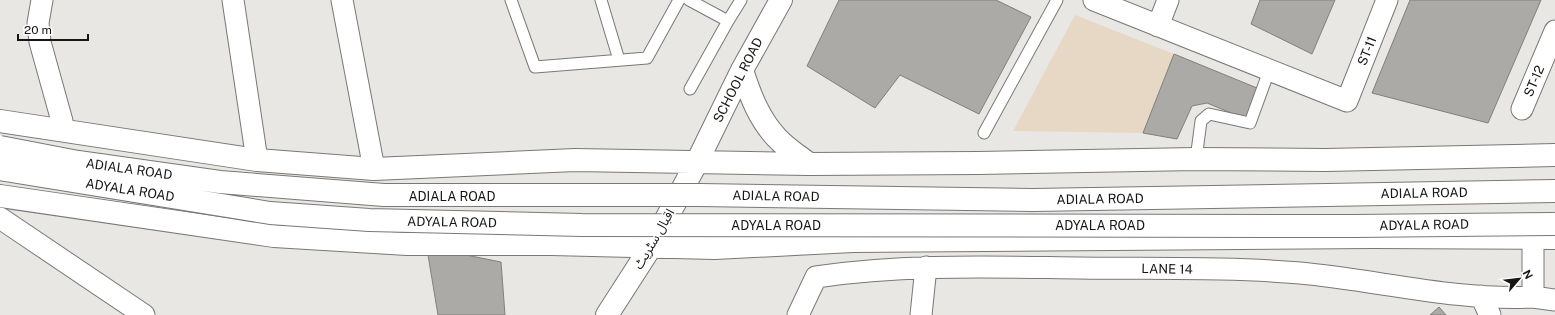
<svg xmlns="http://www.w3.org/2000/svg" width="1555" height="315" font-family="'Public Sans','Noto Sans Arabic',sans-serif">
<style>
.green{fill:#e6d8c4}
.building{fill:#acaaa7;stroke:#817f7c}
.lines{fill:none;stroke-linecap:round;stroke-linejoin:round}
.service-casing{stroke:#7a7876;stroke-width:13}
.minor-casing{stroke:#7a7876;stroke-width:23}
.tertiary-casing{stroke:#7a7876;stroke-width:24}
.primary-casing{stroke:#7a7876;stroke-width:24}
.service{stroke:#fff;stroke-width:11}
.minor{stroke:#fff;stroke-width:21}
.tertiary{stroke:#fff;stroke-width:22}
.primary{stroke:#fff;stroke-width:22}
.primary-bridge-casing{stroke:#7a7876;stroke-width:24;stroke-linecap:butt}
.primary-bridge{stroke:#fff;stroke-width:22}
.labels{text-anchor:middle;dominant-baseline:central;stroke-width:3;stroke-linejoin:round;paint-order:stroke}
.street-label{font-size:13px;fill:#161514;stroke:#fff}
</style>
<rect width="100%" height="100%" fill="#e9e7e4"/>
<!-- green -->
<path class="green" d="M1075,15L1174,54L1143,133L1013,131Z"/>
<!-- building -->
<path class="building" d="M839,0H996L1031,17L979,114L900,75L875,108L807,66Z
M1260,0H1335L1312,54L1251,24Z
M1410,0H1541L1488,123L1372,93Z
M1174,54L1257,88L1248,120L1207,103L1192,106L1177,139L1143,133Z
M428,255H466L501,262L505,315H438Z
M1439,307L1446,315H1430Z"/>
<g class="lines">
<!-- service casing -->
<g class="service-casing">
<path id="service" d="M511,0L535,67L647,58L679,0
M601,0L619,60
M689,0L728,21L690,89
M728,21L741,0
M984,133L1057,0
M1196,159L1201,121L1209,114L1250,123L1269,71"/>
</g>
<!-- minor casing -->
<g class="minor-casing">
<path id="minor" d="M42,0L38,23L40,42L62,121L60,130
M233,0L257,160
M342,0L374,169
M1094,0L1347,101L1387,0
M1158,26L1168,0
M1522,109L1555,31
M0,218L144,315
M1481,296L1490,315
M1533,297L1555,300
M798,315L816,277C904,264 991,267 1079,268C1153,269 1227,267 1300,273C1377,280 1455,301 1533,297V238
M921,315L926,267"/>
</g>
<!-- tertiary casing -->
<g class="tertiary-casing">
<path id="tertiary" d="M742,70C750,95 759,119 777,138C786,148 799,156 809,164
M0,121L257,160L374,169L575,160L809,164L978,163L1196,159L1326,160L1555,155
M0,196L274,236L407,244H551L715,248L853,241L1372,237L1555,238
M607,315L652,245L697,162L742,70L781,0"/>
</g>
<!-- primary casing -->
<g class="primary-casing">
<path id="primary" d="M699,195L1033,200L1555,191"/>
</g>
<!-- service -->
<use href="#service" class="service"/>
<!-- minor -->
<use href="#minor" class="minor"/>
<!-- tertiary -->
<use href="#tertiary" class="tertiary"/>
<!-- primary -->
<use href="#primary" class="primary"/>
<!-- primary-bridge casing -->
<g class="primary-bridge-casing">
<path id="primary-bridge" d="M0,147L78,162L220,182L384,195H699
M0,169L270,213L369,220L582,225L1354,226L1555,224"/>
</g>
<!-- primary-bridge -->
<use href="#primary-bridge" class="primary-bridge"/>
</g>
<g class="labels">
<!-- street labels -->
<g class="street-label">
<text transform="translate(1367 51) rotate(-68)">ST-11</text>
<text transform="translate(738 80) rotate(-63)">SCHOOL ROAD</text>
<text transform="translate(1534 81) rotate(-67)">ST-12</text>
<text transform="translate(129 169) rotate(8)">ADIALA ROAD</text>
<text transform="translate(130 190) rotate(9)">ADYALA ROAD</text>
<text transform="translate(1424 193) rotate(-1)">ADIALA ROAD</text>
<text x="452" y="196">ADIALA ROAD</text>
<text transform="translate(776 196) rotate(1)">ADIALA ROAD</text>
<text transform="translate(1100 199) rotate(-1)">ADIALA ROAD</text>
<text transform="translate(452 222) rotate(1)">ADYALA ROAD</text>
<text x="776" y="225">ADYALA ROAD</text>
<text x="1100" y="225">ADYALA ROAD</text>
<text transform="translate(1424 225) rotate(-1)">ADYALA ROAD</text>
<text transform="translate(654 239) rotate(-60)">اقبال سٹریٹ</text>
<text transform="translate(1167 269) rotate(1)">LANE 14</text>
</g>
</g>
<!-- north arrow -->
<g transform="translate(1519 279) rotate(62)" stroke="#ffffff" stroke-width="3" paint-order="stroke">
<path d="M0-3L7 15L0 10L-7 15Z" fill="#161514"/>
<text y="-6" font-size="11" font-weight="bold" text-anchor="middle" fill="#161514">N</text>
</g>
<!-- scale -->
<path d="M18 34v6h70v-6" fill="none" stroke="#161514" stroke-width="2"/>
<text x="24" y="34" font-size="12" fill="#161514" stroke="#ffffff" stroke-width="3" paint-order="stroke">20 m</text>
</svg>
